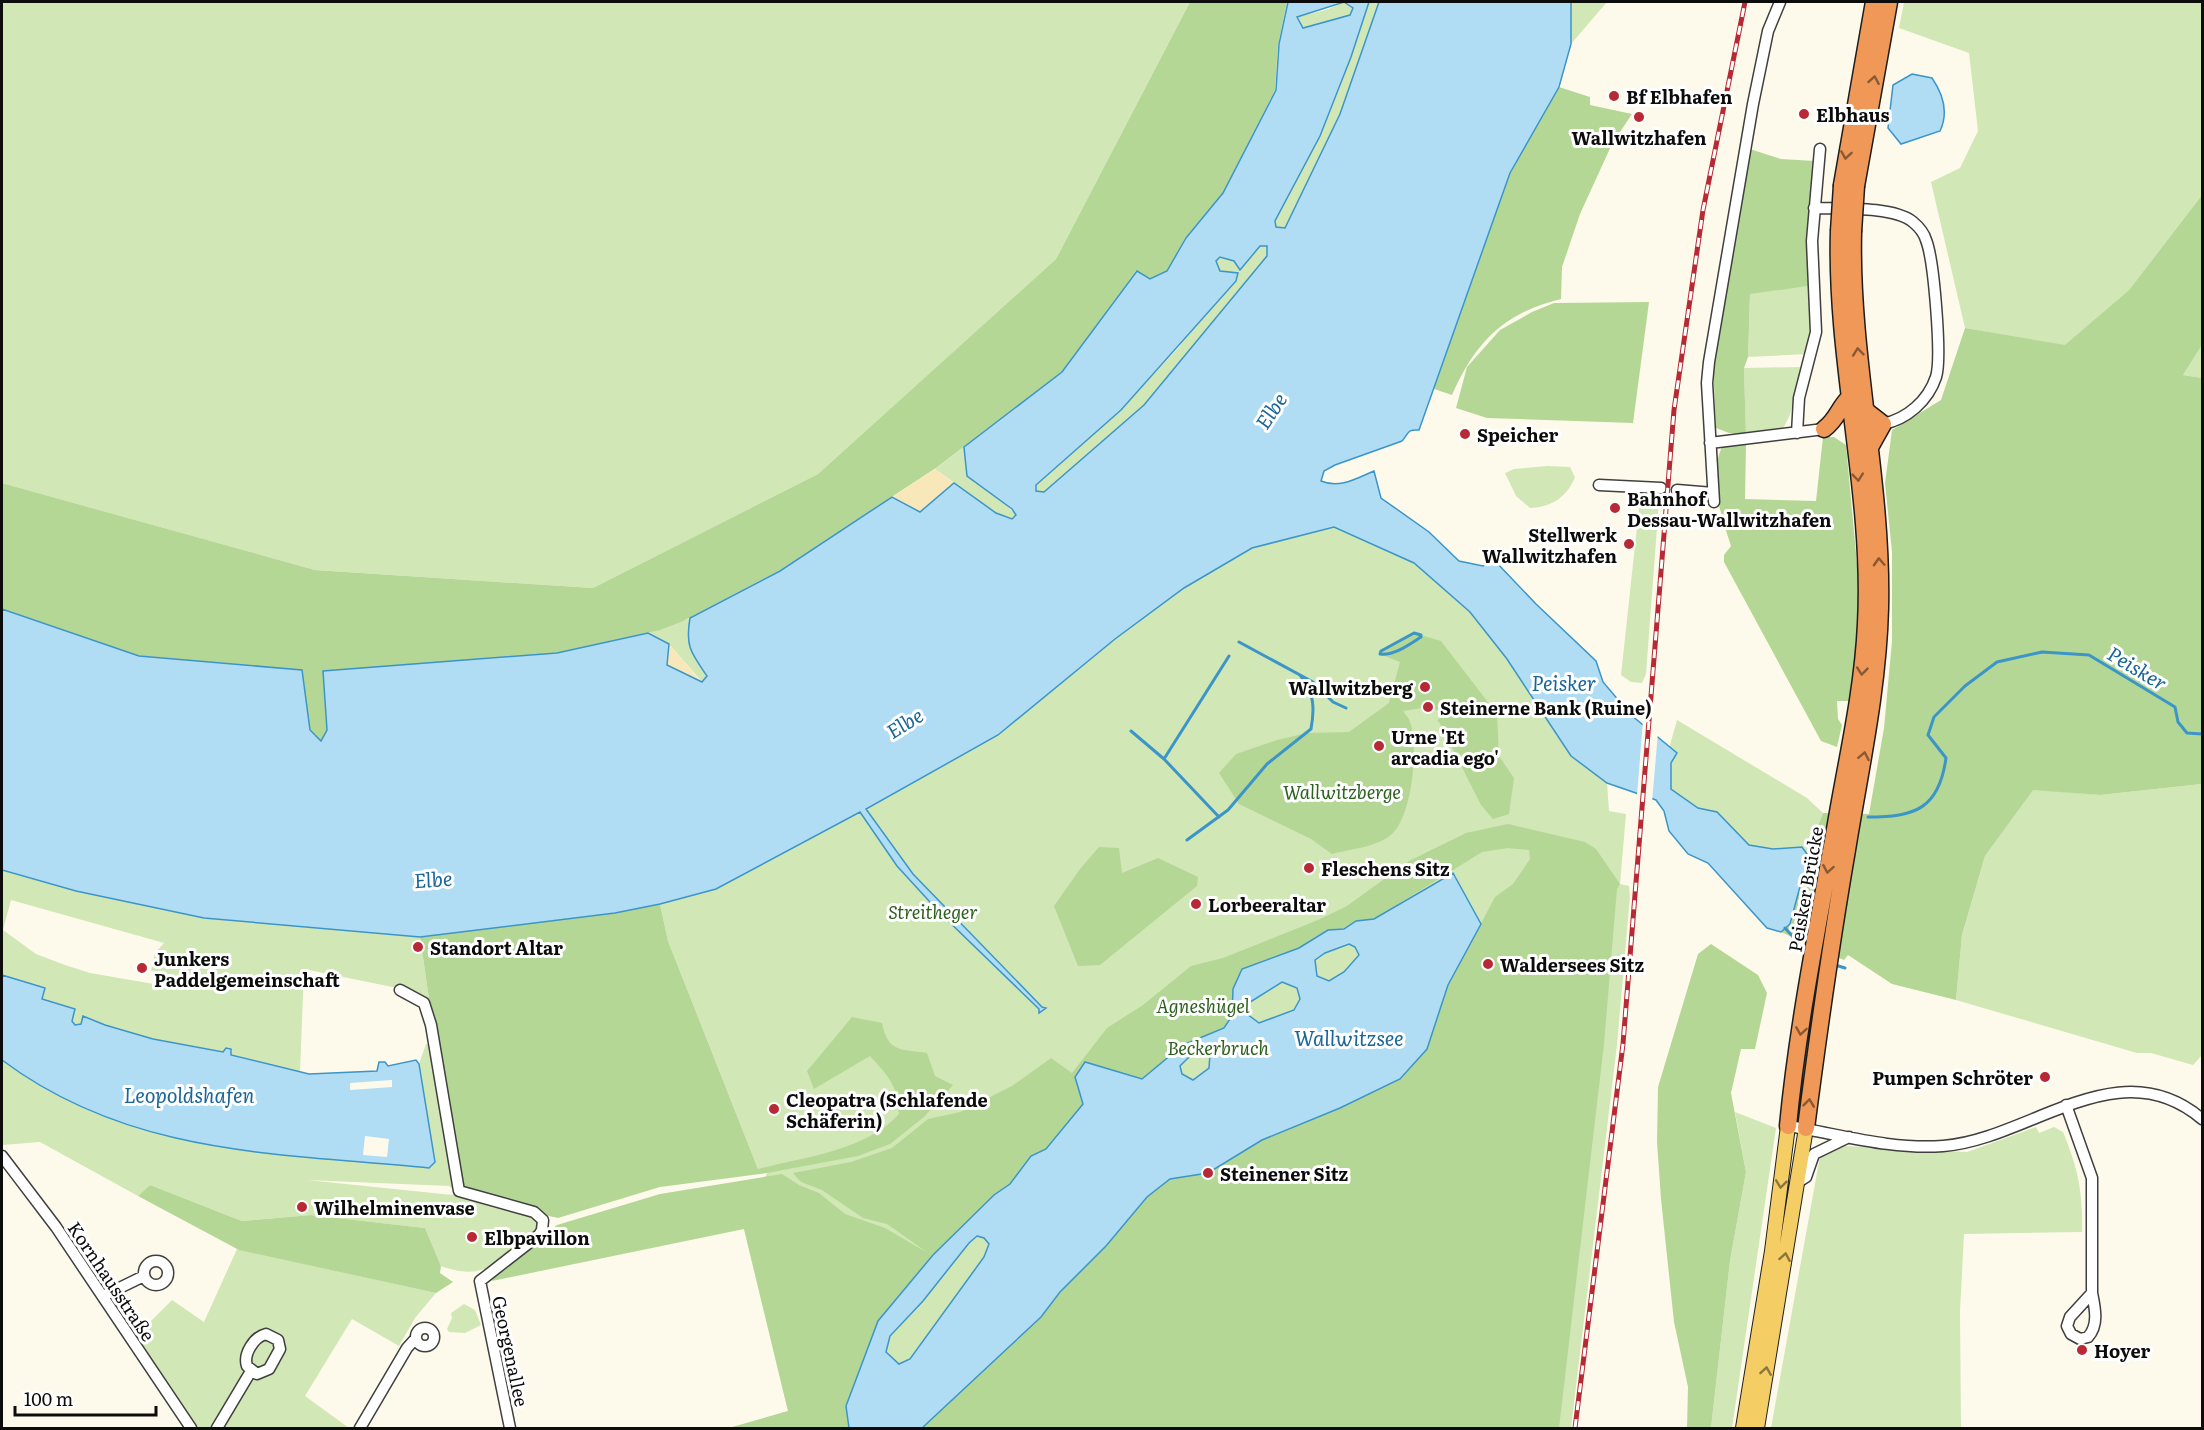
<svg xmlns="http://www.w3.org/2000/svg" width="2204" height="1430" font-family="Literata,serif">
<style>
.green{fill:#d1e7b6;fill-rule:evenodd}
.forest{fill:#b5d796}
.sand{fill:#f8e8b9}
.water{fill:#b1ddf4;stroke:#3b95c9;stroke-width:1.5;fill-rule:evenodd}
.pier{fill:#fefaeb}
.lines{fill:none;stroke-linecap:round;stroke-linejoin:round}
.stream{stroke:#3b95c9;stroke-width:3}
.minor-casing{stroke:#3f3f3f;stroke-width:13}
.major-casing{stroke:#1d1d1d;stroke-width:16}
.highway-casing{stroke:#1d1d1d;stroke-width:19}
.minor{stroke:#fff;stroke-width:10}
.major{stroke:#f4cd65;stroke-width:14}
.highway{stroke:#f09857;stroke-width:16}
.rail-casing{stroke:#b72934;stroke-width:5}
.rail{stroke:#fff;stroke-width:3;stroke-dasharray:9;stroke-linecap:butt}
.highway-bridge-casing{stroke:#1d1d1d;stroke-width:19;stroke-linecap:butt}
.highway-bridge{stroke:#f09857;stroke-width:16}
.oneway{stroke:#895935}
.oneway2{stroke:#8c763d}
.poi-dot{fill:#b72934;stroke:#fff;stroke-width:2}
.labels{text-anchor:middle;dominant-baseline:central;stroke-width:6;stroke-linejoin:round;paint-order:stroke}
.poi-label{font-size:18px;font-weight:bold;fill:#0c0c0c;stroke:#fff;text-anchor:start}
.park-label{font-size:18px;font-style:italic;fill:#2e611f;stroke:#fff}
.street-label{font-size:18px;fill:#0c0c0c;stroke:#fff}
.water-label{font-size:20px;font-style:italic;fill:#1a6599;stroke:#fff}
</style>
<rect width="100%" height="100%" fill="#fefaeb"/>
<!-- green -->
<path class="green" d="M2,2H1190L1056,259L818,474L593,588L315,570L2,483Z
M1344,2L1353,8L1350,15L1303,28L1297,17L1326,10Z
M1369,2H1379L1340,114L1285,228L1276,227C1273,213 1294,182 1302,169C1332,116 1351,59 1369,2Z
M1571,2H1607L1571,44Z
M1904,2H2202V195L2129,290L2065,346L1965,328L1931,182L1960,168L1978,131L1969,53L1899,28Z
M1260,246H1267V256L1144,405L1044,492L1036,491V485L1121,410L1179,347L1226,274L1220,271L1216,261L1220,257L1235,261L1240,269Z
M1808,286L1812,332L1808,354L1748,357L1750,293Z
M2202,345V378L2183,375Z
M1801,367C1795,387 1795,411 1783,428L1746,434L1744,368Z
M964,447L967,476L1005,504L1016,515L1012,519L996,513L935,469Z
M1548,466L1570,467L1575,477C1567,497 1552,507 1530,508L1516,496L1505,473L1514,469Z
M1640,499L1659,501L1646,674L1642,683L1631,682L1621,675Z
M1334,527L1414,563L1470,612L1507,659L1571,756L1607,783L1609,811L1626,814L1620,884L1629,886L1630,896L1617,1045L1571,1428H729L788,1411L744,1229L767,1173L758,1169L668,941L660,904L716,889L997,735L1115,639L1184,588L1252,548Z
M690,618C685,646 691,653 707,676L702,682L669,644L648,633Z
M1677,720L1807,798L1823,813L1807,854L1802,847L1773,849L1749,845L1717,812L1698,808L1671,789L1670,745Z
M2202,784V1055L2193,1065L2151,1053H2137L1956,1000L1962,935L1985,856L2033,789L2100,795Z
M2,870L76,891L204,918L420,937L432,1018L407,990L304,969L300,1073L223,1052L153,1039L105,1025L84,1016L81,1024L75,1025L72,1021L74,1009L41,999L44,988L2,975ZM11,900L164,943L155,953L151,971L157,972L154,984L90,973L65,965L36,954L3,930Z
M426,1044L436,1046L539,1226L537,1233C501,1259 487,1283 441,1266L425,1228L311,1215L242,1221L150,1185L138,1196L40,1142L2,1145V1060C130,1156 277,1153 429,1167L435,1162L419,1064ZM307,1180L449,1186L462,1196Z
M1735,1112L1776,1128L1732,1428H1711L1730,1261L1746,1172Z
M2036,1127L2039,1133L2054,1127L2063,1132C2078,1168 2083,1192 2082,1232L1964,1234L1960,1311L1961,1428H1771L1820,1156L1844,1146L1967,1152Z
M237,1249L436,1293L415,1318L399,1346L352,1319L305,1396L349,1428H197L136,1336L172,1300L204,1322Z
M464,1304L475,1310L481,1325L465,1333L449,1332L447,1329L452,1318L451,1313Z"/>
<!-- forest -->
<path class="forest" d="M1190,2H1287L1278,45L1275,90L1223,193L1185,238L1167,271L1150,279L1136,271L1062,372L936,468L780,570L683,621L660,630L557,653L323,671L327,730L321,741L310,730L301,670L139,656L2,609V483L315,570L593,588L818,474L1056,259Z
M1559,87L1590,97V105L1632,114L1612,144L1580,214L1562,267L1561,299C1503,313 1475,343 1452,395L1431,388L1510,173Z
M1750,149L1781,159L1815,161L1806,240L1808,286L1750,294L1748,357L1744,368L1746,434L1729,433L1716,428L1713,365Z
M2202,195V345L2183,375L2202,378V784L2100,795L2033,790L1985,856L1962,935L1956,1000L1892,984L1848,955L1844,960L1781,932L1791,924L1807,854L1823,813L1869,814L1884,728L1892,641V552L1885,483L1892,430L1941,400L1965,328L2065,345L2129,290Z
M1649,302L1633,423L1487,418L1456,408L1467,367L1500,330L1532,312L1554,303Z
M1823,437H1834L1846,445L1858,575V620L1851,701H1837L1838,719L1842,725L1837,747L1821,741L1724,562V555L1731,546C1721,515 1707,476 1723,445L1746,444L1745,499L1816,501Z
M1414,633L1441,641L1497,714L1499,756L1514,778L1509,814L1493,819L1481,805L1439,722L1437,721L1444,713L1428,707L1403,711C1405,714 1409,718 1410,722C1419,747 1412,814 1393,833C1379,847 1350,849 1332,854L1311,839L1239,804L1219,773L1236,754L1277,740L1307,733L1349,732L1389,703L1400,662L1380,654L1381,651Z
M1508,824L1585,842L1596,849L1620,884L1617,889L1604,1044L1559,1428H921L1041,1317L1060,1292L1106,1246L1147,1197L1170,1179L1208,1173L1262,1140L1340,1108L1400,1079L1427,1049L1448,985L1495,897L1513,884L1530,859L1529,850L1508,848L1482,852L1374,919L1356,921L1344,929L1328,930L1299,948L1242,969L1233,989L1232,1016L1224,1028L1183,1045L1142,1079L1085,1062L1075,1077L1083,1104L1046,1149L1031,1156L1010,1184L994,1195L933,1255L846,1406L849,1428H729L788,1411L744,1229L492,1281L496,1274L557,1225L660,1194L782,1174L799,1185L819,1193L845,1214L885,1228L928,1253L887,1224L863,1218L822,1190L801,1182L793,1173L851,1162L892,1148L928,1119L960,1112L1012,1086L1051,1058L1072,1073L1107,1028L1143,1005L1191,966L1223,958L1318,920L1347,906L1409,861L1466,833Z
M1099,847L1119,848L1122,873L1158,858L1198,877L1197,886L1100,965L1078,966L1054,906L1080,869Z
M660,904L668,941L758,1169C804,1157 865,1151 899,1114C897,1084 889,1077 870,1056L814,1089L807,1071L852,1017L882,1023C888,1053 901,1049 927,1053L935,1076L953,1085L924,1117L890,1144L858,1156L767,1173L660,1187L558,1218L464,1197L436,1046L420,937Z
M1711,944L1758,975L1767,993L1755,1049H1741L1731,1093L1746,1172L1730,1261L1711,1428H1687L1688,1387L1674,1322L1661,1199L1657,1142L1658,1087L1698,954Z
M150,1185L242,1221L311,1215L425,1228L441,1266L440,1273L453,1282L436,1293L239,1250L138,1196Z"/>
<!-- sand -->
<path class="sand" d="M935,469L954,483L920,512L892,497Z
M669,644L701,682L667,665Z"/>
<!-- water -->
<path class="water" d="M1288,2H1369L1351,57L1320,136L1275,221L1276,227L1285,228L1340,114L1379,2H1571V44L1559,87L1510,173L1419,430C1406,429 1409,434 1402,441L1335,465L1324,471L1321,481C1340,489 1357,478 1374,471L1381,498L1429,532L1459,561L1483,566L1494,560L1536,604L1596,661L1603,682L1631,715L1677,753L1671,763V789L1698,808L1717,812L1749,845L1773,849L1802,847L1807,854L1805,868L1790,924L1781,932L1767,928L1708,863L1688,854L1669,831L1664,811L1656,800L1607,783L1571,756L1507,659L1470,612L1414,563L1334,527L1252,548L1184,588L1115,639L998,735L866,809L913,874L1042,1007L1046,1008L1039,1013V1009L940,913L897,866L860,812L716,889L660,904L615,913L420,937L204,918L76,891L2,870V609L139,656L302,670L310,730L321,741L327,730L323,671L557,653L648,633L669,644L667,665L702,682L707,676C691,653 685,646 690,618L780,571L892,497L920,512L954,483L996,513L1012,519L1016,515L1012,509L967,476L964,447L1062,372L1137,271L1150,279L1167,271L1186,238L1223,193L1276,90L1279,44ZM1344,2L1353,8L1350,15L1303,28L1297,17ZM1260,246H1267V256L1144,405L1044,492L1036,491V485L1121,410L1236,281L1238,273L1220,271L1216,261L1220,257L1234,261L1240,270Z
M1912,74L1932,78C1943,94 1949,112 1940,131L1901,144L1888,128L1893,85Z
M1453,873L1481,924L1448,985L1427,1049L1400,1079L1340,1108L1262,1140L1208,1173L1170,1179L1147,1197L1106,1246L1060,1292L1041,1317L922,1428H849L846,1406L878,1321L933,1255L994,1195L1010,1184L1031,1156L1046,1149L1083,1104L1075,1077L1085,1062L1142,1079L1183,1045L1224,1028L1232,1016L1233,989L1242,969L1299,948L1328,930L1344,929L1356,921L1374,919ZM1349,944L1355,947L1359,955L1344,972L1329,981L1317,976L1315,960L1325,953ZM1282,982L1297,988L1300,999L1294,1010L1259,1023L1247,1014V1004ZM1204,1050L1210,1054L1209,1068L1193,1080L1182,1074L1180,1066L1188,1058ZM977,1236L984,1238L989,1244L984,1257L910,1359L899,1364L886,1352L890,1336L923,1301L969,1243Z
M2,975L45,988L42,999L75,1009L72,1021L75,1025L81,1024L83,1016L105,1025L153,1039L223,1052L226,1048L231,1049V1055L309,1074L377,1071L379,1062H385L388,1066L416,1060L419,1064L435,1162L429,1168C277,1153 130,1156 2,1060Z"/>
<!-- pier -->
<path class="pier" d="M1643,720L1658,732L1652,802L1637,796Z
M392,1080V1087L350,1090V1083Z
M365,1136L389,1139L387,1157L363,1155Z"/>
<g class="lines">
<!-- stream -->
<path class="stream" d="M1414,633L1421,635V637C1410,644 1394,656 1380,654L1381,651Z
M1239,642L1313,682L1333,702L1346,708
M1131,731L1164,759L1219,817
M1164,759L1229,656
M1868,817C1915,817 1939,809 1946,758L1928,735L1934,717L1965,686L1997,662L2042,652L2089,655L2175,707L2178,722L2187,733L2202,734
M1187,840L1228,810L1267,764L1311,729C1315,707 1314,693 1300,675
M1785,928L1806,951
M1835,965L1845,968"/>
<!-- minor casing -->
<g class="minor-casing">
<path id="minor" d="M1814,208C1840,209 1893,206 1913,222C1919,227 1924,233 1926,240C1934,260 1942,358 1936,377C1928,401 1907,419 1883,424
M1797,433L1799,398L1816,332L1812,241L1820,149
M1710,443L1824,429
M1599,485L1661,488
M1677,490L1713,493
M1714,502L1707,383L1709,362L1753,104L1768,31L1780,2
M400,990L424,1003L431,1025L459,1191L534,1212L543,1220L542,1230L539,1235L480,1281L510,1428
M2066,1105L2092,1178V1293L2070,1317L2067,1326L2071,1334L2080,1339L2088,1337C2099,1325 2095,1308 2092,1293
M1788,1126C1839,1134 1891,1150 1943,1146C2031,1139 2118,1048 2202,1119
M2,1156L56,1227L191,1428
M1798,1182L1806,1177L1814,1154L1849,1137
M144 1273a12 12 0 1 1 24 0a12 12 0 1 1-24 0Z
M103,1296L144,1276
M416 1337a9 9 0 1 1 18 0a9 9 0 1 1-18 0Z
M266,1334L278,1340L280,1349L269,1369L257,1374L247,1366C243,1354 254,1337 266,1334Z
M217,1428L251,1371
M360,1428L407,1348L416,1338"/>
</g>
<!-- major casing -->
<g class="major-casing">
<path id="major" d="M1743,1428L1772,1251L1788,1126
M1757,1428L1806,1128"/>
</g>
<!-- highway casing -->
<g class="highway-casing">
<path id="highway" d="M1842,185L1874,2
M1856,186L1889,2
M1865,410L1883,424L1869,449
M1824,429C1837,420 1839,407 1849,398
M1788,1126C1798,1021 1820,916 1838,812C1849,750 1863,688 1866,624C1873,493 1835,363 1839,231
M1806,1128C1818,1035 1831,943 1847,850C1860,769 1878,690 1880,608C1883,482 1850,358 1853,232"/>
</g>
<!-- minor -->
<use href="#minor" class="minor"/>
<!-- major -->
<use href="#major" class="major"/>
<!-- highway -->
<use href="#highway" class="highway"/>
<!-- rail casing -->
<g class="rail-casing">
<path id="rail" d="M1575,1428L1623,1044L1674,410L1703,210L1745,2"/>
</g>
<!-- rail -->
<use href="#rail" class="rail"/>
<!-- highway-bridge casing -->
<g class="highway-bridge-casing">
<path id="highway-bridge" d="M1839,231L1842,185
M1853,232L1856,186"/>
</g>
<!-- highway-bridge -->
<use href="#highway-bridge" class="highway-bridge"/>
</g>
<!-- one-way arrows -->
<defs><path id="oneway-chevron" d="M-2-3.5L2.5 0L-2 3.5" fill="none" stroke-width="1.6" stroke-linecap="round" stroke-linejoin="round" transform="scale(1.5)"/></defs>
<g class="oneway">
<use href="#oneway-chevron" transform="translate(1874 80) rotate(-80)"/>
<use href="#oneway-chevron" transform="translate(1846 155) rotate(99)"/>
<use href="#oneway-chevron" transform="translate(1858 352) rotate(-96)"/>
<use href="#oneway-chevron" transform="translate(1858 477) rotate(84)"/>
<use href="#oneway-chevron" transform="translate(1879 562) rotate(-93)"/>
<use href="#oneway-chevron" transform="translate(1862 671) rotate(96)"/>
<use href="#oneway-chevron" transform="translate(1864 756) rotate(-79)"/>
<use href="#oneway-chevron" transform="translate(1828 869) rotate(100)"/>
<use href="#oneway-chevron" transform="translate(1801 1031) rotate(99)"/>
<use href="#oneway-chevron" transform="translate(1809 1103) rotate(-83)"/>
</g>
<g class="oneway2">
<use href="#oneway-chevron" transform="translate(1781 1184) rotate(97)"/>
<use href="#oneway-chevron" transform="translate(1785 1257) rotate(-80)"/>
<use href="#oneway-chevron" transform="translate(1766 1371) rotate(-81)"/>
</g>
<!-- markers -->
<g class="poi-dot">
<circle cx="1614" cy="96" r="6"/>
<circle cx="1804" cy="114" r="6"/>
<circle cx="1639" cy="117" r="6"/>
<circle cx="1465" cy="434" r="6"/>
<circle cx="1615" cy="508" r="6"/>
<circle cx="1629" cy="544" r="6"/>
<circle cx="1425" cy="687" r="6"/>
<circle cx="1428" cy="707" r="6"/>
<circle cx="1379" cy="746" r="6"/>
<circle cx="1309" cy="868" r="6"/>
<circle cx="1196" cy="904" r="6"/>
<circle cx="418" cy="947" r="6"/>
<circle cx="1488" cy="964" r="6"/>
<circle cx="142" cy="968" r="6"/>
<circle cx="2045" cy="1077" r="6"/>
<circle cx="774" cy="1109" r="6"/>
<circle cx="1208" cy="1173" r="6"/>
<circle cx="302" cy="1207" r="6"/>
<circle cx="472" cy="1237" r="6"/>
<circle cx="2082" cy="1350" r="6"/>
</g>
<g class="labels">
<!-- poi labels -->
<g class="poi-label">
<text x="1626" y="96">Bf Elbhafen</text>
<text x="1816" y="114">Elbhaus</text>
<text x="1639" y="137" text-anchor="middle">Wallwitzhafen</text>
<text x="1477" y="434">Speicher</text>
<text x="1627" y="498">Bahnhof<tspan x="1627" dy="21">Dessau-Wallwitzhafen</tspan></text>
<text x="1617" y="534" text-anchor="end">Stellwerk<tspan x="1617" dy="21">Wallwitzhafen</tspan></text>
<text x="1413" y="687" text-anchor="end">Wallwitzberg</text>
<text x="1440" y="707">Steinerne Bank (Ruine)</text>
<text x="1391" y="736">Urne 'Et<tspan x="1391" dy="21">arcadia ego'</tspan></text>
<text x="1321" y="868">Fleschens Sitz</text>
<text x="1208" y="904">Lorbeeraltar</text>
<text x="430" y="947">Standort Altar</text>
<text x="154" y="958">Junkers<tspan x="154" dy="21">Paddelgemeinschaft</tspan></text>
<text x="1500" y="964">Waldersees Sitz</text>
<text x="2033" y="1077" text-anchor="end">Pumpen Schröter</text>
<text x="786" y="1099">Cleopatra (Schlafende<tspan x="786" dy="21">Schäferin)</tspan></text>
<text x="1220" y="1173">Steinener Sitz</text>
<text x="314" y="1207">Wilhelminenvase</text>
<text x="484" y="1237">Elbpavillon</text>
<text x="2094" y="1350">Hoyer</text>
</g>
<!-- park labels -->
<g class="park-label">
<text x="1342" y="791">Wallwitzberge</text>
<text x="933" y="911">Streitheger</text>
<text x="1203" y="1005">Agneshügel</text>
<text x="1218" y="1047">Beckerbruch</text>
</g>
<!-- street labels -->
<g class="street-label">
<text transform="translate(1805 889) rotate(-80)">Peisker Brücke</text>
<text transform="translate(112 1281) rotate(56)">Kornhausstraße</text>
<text transform="translate(511 1351) rotate(78)">Georgenallee</text>
</g>
<!-- water labels -->
<g class="water-label">
<text transform="translate(1270 410) rotate(-56)">Elbe</text>
<text transform="translate(2138 667) rotate(31)">Peisker</text>
<text x="1564" y="682">Peisker</text>
<text transform="translate(904 722) rotate(-32)">Elbe</text>
<text transform="translate(433 878) rotate(-4)">Elbe</text>
<text x="1349" y="1037">Wallwitzsee</text>
<text x="189" y="1094">Leopoldshafen</text>
</g>
</g>
<!-- border -->
<rect width="2204" height="1430" fill="none" stroke="#0c0c0c" stroke-width="6"/>
<!-- scale -->
<path d="M15 1406v9h141v-9" fill="none" stroke="#0c0c0c" stroke-width="3"/>
<text x="24" y="1406" font-size="18" fill="#0c0c0c" stroke="#ffffff" stroke-width="4.5" paint-order="stroke">100 m</text>
</svg>
